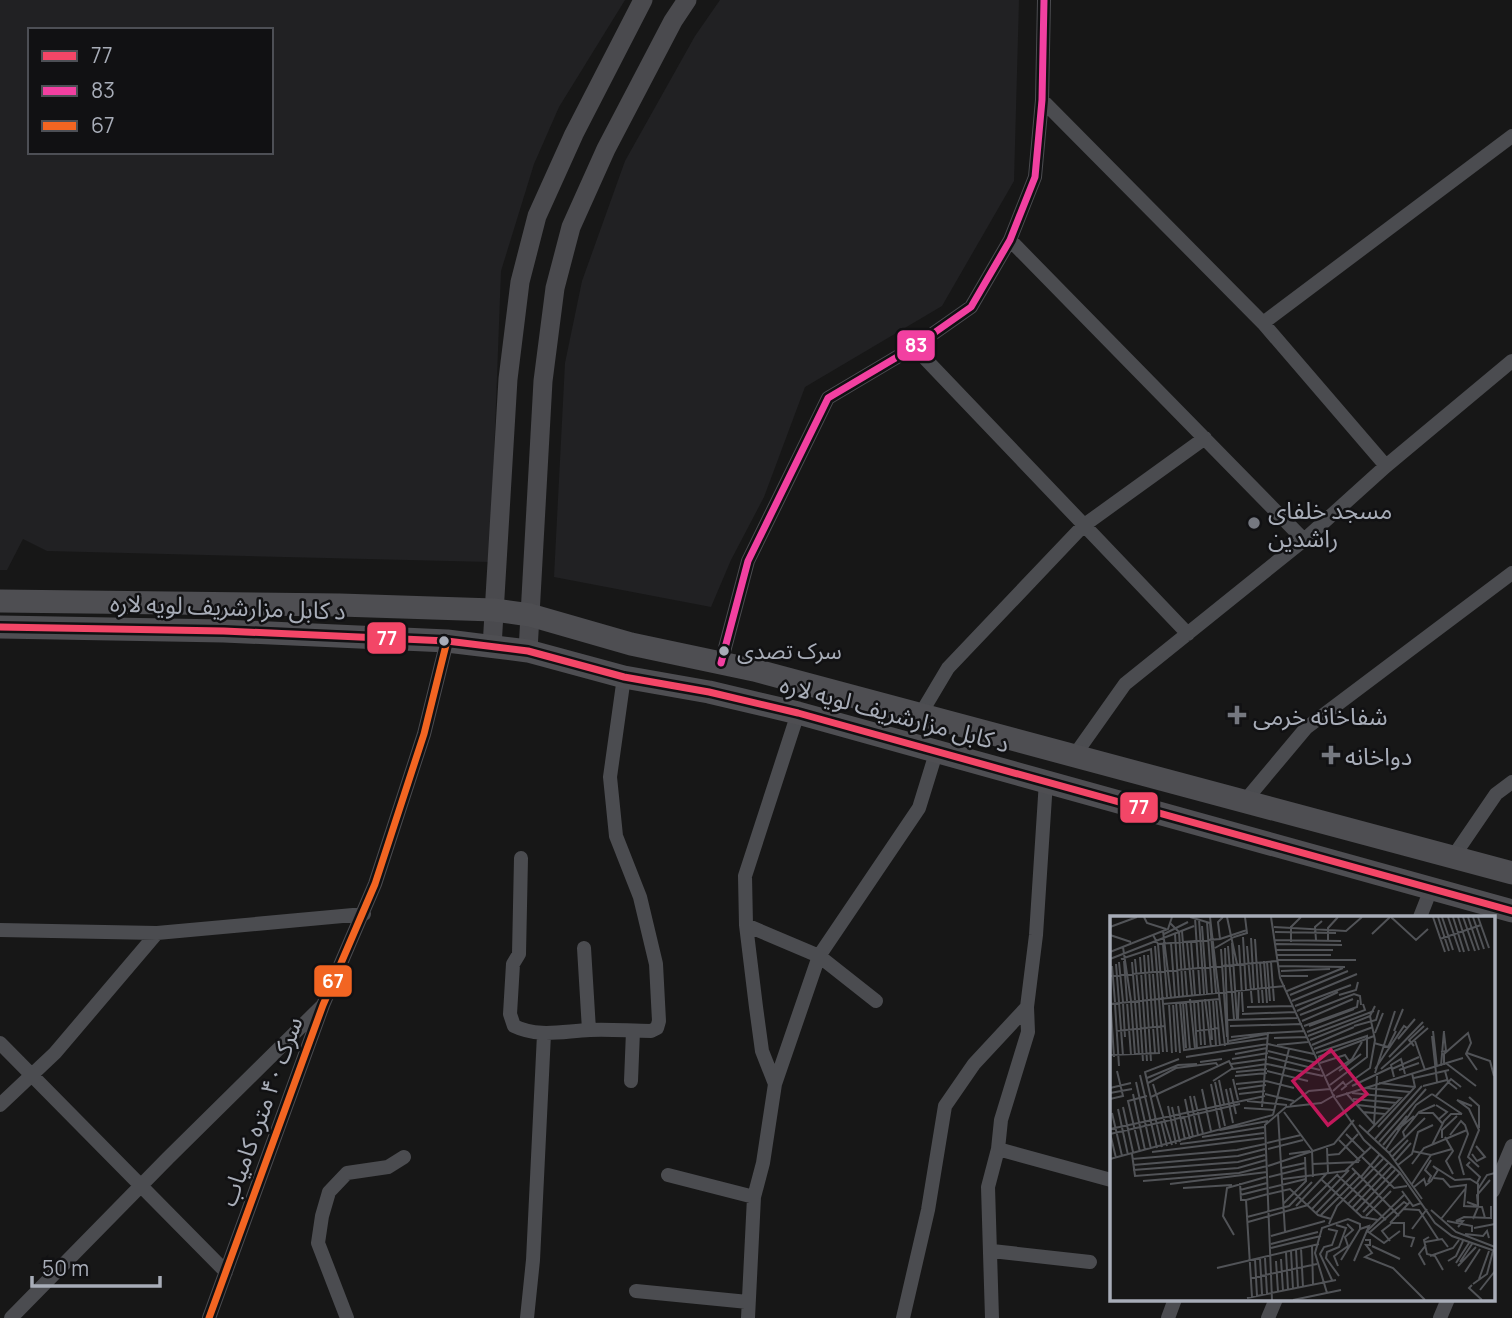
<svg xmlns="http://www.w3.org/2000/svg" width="1512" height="1318" font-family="Manrope,'Noto Sans Arabic',sans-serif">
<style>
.built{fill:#212123;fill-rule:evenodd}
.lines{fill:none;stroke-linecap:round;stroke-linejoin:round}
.minor{stroke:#4b4c50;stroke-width:14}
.secondary{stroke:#4a4a4e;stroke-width:19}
.trunk{stroke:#4e4e52;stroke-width:23}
.bus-1-casing{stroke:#111113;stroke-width:12}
.bus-2-casing{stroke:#111113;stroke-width:12}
.bus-3-casing{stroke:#111113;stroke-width:12}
.bus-1{stroke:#f34667;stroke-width:7}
.bus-2{stroke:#f240a1;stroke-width:7}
.bus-3{stroke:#f26522;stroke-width:7}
.poi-dot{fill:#757880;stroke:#111113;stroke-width:2.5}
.bus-dot{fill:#a8adb8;stroke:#111113;stroke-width:2.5}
.labels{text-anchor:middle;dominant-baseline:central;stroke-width:5;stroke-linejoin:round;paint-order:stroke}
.bus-label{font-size:22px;fill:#a8adb8;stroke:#111113;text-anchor:start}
.poi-label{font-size:24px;fill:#a8adb8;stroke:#111113;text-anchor:start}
.street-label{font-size:24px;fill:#a8adb8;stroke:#111113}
.inset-road{fill:none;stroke:#515357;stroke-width:2}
.view{fill:#c2185b;fill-opacity:0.15;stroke:#c2185b;stroke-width:3.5}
.inset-edge{fill:none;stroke:#a8adb8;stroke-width:3.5}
.line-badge{stroke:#111113;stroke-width:2.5}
.badge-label{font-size:19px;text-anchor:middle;font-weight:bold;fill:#fff}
</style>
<rect width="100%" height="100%" fill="#171717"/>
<!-- built -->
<path class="built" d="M0,0H625L559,107L534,164L501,271L490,562L47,551L23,539L7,570H0ZM30,30H271V152H30Z
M720,0H1019L1014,181L942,306L805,387L764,497L731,560L711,607L554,577L565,363L582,281L625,161L695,36Z"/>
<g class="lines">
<!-- minor -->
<path class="minor" d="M1042,100L1263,323L1386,466
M1010,240L1304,540
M1263,323L1512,136
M914,347L1188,634
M721,663L748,561L828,398L914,347L971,307L1010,240L1035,177L1042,100L1044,0
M920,715L948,668L1083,526L1205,438
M1074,756L1125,684L1304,540L1386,466L1512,361
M1244,802L1306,728L1512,573
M1453,857L1496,794L1512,782
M521,858L519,954L513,964L510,1014L514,1026C539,1038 563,1031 590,1030C610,1029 631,1031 651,1031L657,1028L659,1021L656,964L640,897L616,836L610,777L624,677
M1420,917L1431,889
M746,925L819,956L876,1001
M0,930L157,933L364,914
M584,948L589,1030
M0,1043L226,1272
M631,1081L633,1031
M775,1084L819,956L919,808L936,753
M0,1105L55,1053L157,933
M998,1149L1111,1180
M668,1175L754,1197
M1493,1191L1512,1146
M992,1251L1090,1262
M636,1291L748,1302
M11,1318L168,1158L322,1006
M209,1318L323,1005L375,884L424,734L447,641
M347,1318L318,1243L322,1216L329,1192L347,1173L388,1167L404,1157
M527,1318L533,1260L544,1034
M748,1318L754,1197L763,1163L775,1084L762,1051L756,1007L746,925L745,876L798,713
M903,1318L928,1210L945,1106L974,1064L1027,1007
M992,1318L988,1187L998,1149L1001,1120L1028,1032L1027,1007L1036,935L1046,781
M1168,1318L1175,1299
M1268,1318L1276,1299
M1440,1318L1448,1299"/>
<!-- secondary -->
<path class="secondary" d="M492,647L508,379L520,282L537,216L574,134L643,0
M528,651L543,381L555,288L571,227L606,149L673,21L687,0"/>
<!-- trunk -->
<path class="trunk" d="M0,601L340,605L494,610L530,615L631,644L754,670L1512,873
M0,627L224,631L447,641L528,651L624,677L709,692L798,713L1512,911"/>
<!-- bus-1 casing -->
<g class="bus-1-casing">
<path id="bus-1" d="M0,627L224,631L447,641L528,651L624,677L709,692L798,713L1512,911"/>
</g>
<!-- bus-2 casing -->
<g class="bus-2-casing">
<path id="bus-2" d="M721,663L748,561L828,398L914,347L971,307L1010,240L1035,177L1042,100L1044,0"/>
</g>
<!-- bus-3 casing -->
<g class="bus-3-casing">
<path id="bus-3" d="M209,1318L323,1005L375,884L424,734L447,641"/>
</g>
<!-- bus-1 -->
<use href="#bus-1" class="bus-1"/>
<!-- bus-2 -->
<use href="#bus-2" class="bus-2"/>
<!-- bus-3 -->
<use href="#bus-3" class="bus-3"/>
</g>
<!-- markers -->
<g class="poi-dot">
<circle cx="1254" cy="523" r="7"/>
<path d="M1233.5 704.5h7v7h7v7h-7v7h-7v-7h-7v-7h7z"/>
<path d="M1327.5 744.5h7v7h7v7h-7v7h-7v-7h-7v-7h7z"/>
</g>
<g class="bus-dot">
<circle cx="444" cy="641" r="6"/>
<circle cx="724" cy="651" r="6"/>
</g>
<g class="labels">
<!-- bus labels -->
<g class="bus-label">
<text x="737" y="651">سرک تصدی</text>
</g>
<!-- poi labels -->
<g class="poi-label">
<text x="1268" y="509">مسجد خلفای<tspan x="1268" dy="28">راشدین</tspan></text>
<text x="1253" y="715">شفاخانه خرمی</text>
<text x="1345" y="755">دواخانه</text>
</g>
<!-- street labels -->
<g class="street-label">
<text transform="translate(228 606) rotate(2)">د کابل مزارشریف لویه لاره</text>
<text transform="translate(895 713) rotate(15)">د کابل مزارشریف لویه لاره</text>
<text transform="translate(260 1111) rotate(-70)">سرک ۴۰ متره کامیاب</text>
</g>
</g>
<!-- overview -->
<g transform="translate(1110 916)">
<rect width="385" height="385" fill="#171717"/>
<path class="inset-road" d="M34,1L37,7L56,13M80,1L100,7L106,77M100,1L115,130M117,1L127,48M161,1L170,62L224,181L254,224L290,257L325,307L342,320L385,335M281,1L306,24L318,13M323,1L335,36M328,1L339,35M332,1L343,34M338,1L350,36M343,1L354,36M348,1L359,35M353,1L365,35M358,1L369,34M363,1L374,33M368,1L379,32M85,2L90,78M89,3L94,78M97,6L102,77M60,7L69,16L73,80M92,10L97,78M0,11L27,1M164,11L236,15L252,1M53,15L61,81M72,15L77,79M165,16L226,17M54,18L78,6M65,18L69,80M262,18L280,1M0,19L21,26M43,19L48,28L57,136M124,21L137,17L135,1M133,21L136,74M141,22L144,73M110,23L137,14M145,23L149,87M330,23L371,9M165,24L231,25M206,24L205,11L212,5M218,24V12L228,1M81,25L85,79M77,26L82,79M181,26V11L191,1M61,27L65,81M122,27L127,103M48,28L110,23L108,6L113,1M53,28L57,81M166,28L232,29M129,29L133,96M45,30L49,82M118,30L124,103M137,30L142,87M13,31L21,85M105,32L124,21M115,32L118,129M111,33L117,121M166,34H223M0,36L58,13L62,1M34,39L37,83M38,39L41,83M167,39H221M30,41L33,84M0,43L84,10M11,43L41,33L45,83M25,43L29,84M168,44H246M14,45L17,85M154,45L157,87M157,45L160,85M9,46L13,86M22,46L25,84M150,46L153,87M161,46L164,85M6,48L9,86M2,50L5,86M168,50L235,51M171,55L220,53M0,60L167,45M171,60H198M177,75L233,52M0,79L4,141M180,79L238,55M229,79L246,74L248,66M49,83L53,136M80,83L85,133M95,83L101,131M106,83L110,130M41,84L45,137M92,84L95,129M99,84L102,124M103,84L106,130M29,85L33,145M33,85L37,145M37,85L41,145M84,85L87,133M88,85L91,129M182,85L247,58M17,86L21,139M21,86L25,139M25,86L29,139M66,86L70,137M70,86L74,134L158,122M73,86L76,132M76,86L80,134M9,87L13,140M13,87L15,121M63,87L66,136M0,88L175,70M5,88L9,150M53,88L110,83M59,88L62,137M185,90L241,69M137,91L183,90M187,95L228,76M132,98L185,96M190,99L244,78L250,80L251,89M128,103L129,75M118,104L187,102M192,105L243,83M120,110L192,108M194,110L247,91L248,84M199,110L244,93M244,110L266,104L269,94M6,115L55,110M86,115L108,112M284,115L293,93M323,115L327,151M197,116L255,94L253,88M265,117L273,97M198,120L264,95M322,120L327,166M121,121L158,117M164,122L197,121M288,123L305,103M200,124L260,100L265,90M119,125L157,118M305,125L315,154M264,127L278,131L286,115M158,128L204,138M167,129L198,126M202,129L244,111M304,130L299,124L314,110M204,133L263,111M158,135L207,147M331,136L336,135L334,117M206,137L257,120V141L220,169M357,137L380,145L384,160M125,138L157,132M0,139L49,137L45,84M76,141L158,128M158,141L210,154M208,141L264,120M279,141L313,106M122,143L158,137M90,146L112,143M210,147L235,139L239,145M121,148L157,143M337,148L366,170M334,149V138L358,117L361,127L356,138L367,154M331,150L334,115M265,153L294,110L297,112M271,153L318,112M282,153L309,141M289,154L309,147M157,155L198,165M229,155L251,138M335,155L338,166L347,173M126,156L157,153M265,157L285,95M30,159L47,232M125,160L157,157M216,160L242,143L252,126M284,161L281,149L291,143L295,158M37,162L68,149L87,148M304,162L339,154M123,163L128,184M109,164L114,188M103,165L123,152M156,165L184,172M26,166L41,233M105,166L115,210M38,167L66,152L106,147L108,150M269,167L305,171M43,168L62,229M101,168L110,212M126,168L156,165M236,169L260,152L265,124L260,100M242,170L282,151M313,170L337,164M0,172L21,167M120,172L126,198M256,172L300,176M92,173L101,215M116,173L123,207M128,173L156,169M223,175L233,166L236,170L231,174M0,177L22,173M236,177L264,208L267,160M242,177L291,182L258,216M23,178L35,234M129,178L155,175M155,178L184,185M322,178L352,198M80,180L88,219M84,180L93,218M41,181L119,145L123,153L157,148L213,160M226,181L353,142M325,181L341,163L351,171M359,181L369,190V212M0,183L13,180L7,155M75,183L83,221M243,183L287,187M137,185L177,189M180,189L199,175L220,173M248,189L281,193M326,189L337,196L329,203M58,190L66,228M68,190L75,224M362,190L347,184L359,193L369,214L358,241L369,251M13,191L23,236M62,191L70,226M152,191L158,117L195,115M134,192L164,194M8,193L18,239M174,196L202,234L203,261M253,196L275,198M2,197L12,240M309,197H323L332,207M168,198L175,316M163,199L179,133M74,201L80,223M51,205L57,230M249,209L279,237L312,283M268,211L305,171L302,157M0,213L155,180M110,214L158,205M287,214L304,200M0,217L6,242M0,218L130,188M236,218L255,237M340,219L351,205L355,209L358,218L349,241L354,259M92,221L154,211M335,221L343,235L336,245L343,258M295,222L293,216L309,196L325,189M332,222V214L347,200M265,223L312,170M229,224L250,245M269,226L316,173M157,227L191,219M70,228L154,217M273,229L297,200M322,229L334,205L341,198H352M52,231L35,156L69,143M158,233L193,224M276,233L306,189L322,178M302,235L321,239L342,233M30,236L18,185L37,180M42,236L154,222M279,237L315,202M22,238L25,260L128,252L156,244M179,238L200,235M362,238L367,245L375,241L366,230M218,239L229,238L248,218M252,241L284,272L297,270M282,241L298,224M0,243L163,199M22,243L127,234L155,228M285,245L301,227M360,246L357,249L370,261L367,267M202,248L249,246M302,248L314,232L357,214M23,249L128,240L155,233M288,249L302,238L308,216L323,209M158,250L224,228L244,204M323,250L345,264L360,263L368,268V291L363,303M172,252L195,247M242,252L289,300M23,254L128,246L155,239M227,259L276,304M159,261L195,252M251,261L270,238M324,262L333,263L340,271L356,269L354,290L372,291L375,302M173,263L235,255L261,231M212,264L252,301L268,304M33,265L129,257L157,250M318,266L321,260L315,254L321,244M130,267L131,284H136M60,268L157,256M302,268L321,239M304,271L314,263L316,269L321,265L328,254L323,250M73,272L122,269M159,272L196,263M368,273L377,259L385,257M130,274L157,267M292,275L303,290L311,287M159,278L180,273L208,299L221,303L219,308M130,279L158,272M357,286L368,290L367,279L380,264M174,287L196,265L195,241M238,288L278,247M197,289L228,258M186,290L218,256L217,232M242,292L282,250M202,293L239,254M293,293L309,294L328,323M321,294L346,316L385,331M246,295L285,254M253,296L290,257M206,297L246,256M211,299L250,260M256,300L281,275M137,301L179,290L202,266M221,303L227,290L273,243M331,303L355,273M337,305L362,310V316M138,306L198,289M280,307H294V320L304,322L301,331M280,307L300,286M226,309L236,312L229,331L217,336L216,342L229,360M348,311L353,305H346L354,301L381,302V290M364,312L385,308M218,313L227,315L222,329L214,331L210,338L222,364M302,313L317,293M290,315L274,327L257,315L294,279M259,317L294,286L297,288M355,318L373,320L377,315L379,322M124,319L113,300L117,272L156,261M161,320L215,305M319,321L314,324L317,338L325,340L333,354M184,322L208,316M255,324H260V329H256L262,337L255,341L283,352L315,384M280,325L272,315L281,308M185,326L211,320M315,326L332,323L338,331M161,328L184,322M202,330L203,369M262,330L290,343M161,332L185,326M191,332L193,371M186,333L188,372M181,335L183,373M176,336L178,374M320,340L343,332L349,324M150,342L152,378M155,342L157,378M145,343L147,380M171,343L173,375M231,344L250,313M166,345L168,376M338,345L346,340L353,325M350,346L362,328M346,347L359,327M315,349L309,338L316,329M228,350L224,340L238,330L235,321L243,314L237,308M348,350L366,331M107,352L209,328M355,356L370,333M141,362L207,348M369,363L379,335M363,368L377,358L383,335M362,369L359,372L372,384M370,374L385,355M217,377L205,337L212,312L238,303L250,308V313L259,310L244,345M142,381L136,284L158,278M137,382L226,364M162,384L155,209L176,191L211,187L225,179M183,384L231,374"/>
<path class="view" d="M221,134L257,178L218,209L183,165Z"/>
<rect width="385" height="385" class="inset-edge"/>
</g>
<g class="line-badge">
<rect x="896" y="329" width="40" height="33" rx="7" fill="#f240a1"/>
<rect x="366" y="621" width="41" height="34" rx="7" fill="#f34667"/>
<rect x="1119" y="791" width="40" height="33" rx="7" fill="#f34667"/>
<rect x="313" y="964" width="40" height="34" rx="7" fill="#f26522"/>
</g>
<g class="badge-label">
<text x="916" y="352">83</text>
<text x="387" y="645">77</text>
<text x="1139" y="814">77</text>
<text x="333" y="988">67</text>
</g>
<!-- legend -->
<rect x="28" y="28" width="245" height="126" fill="#111113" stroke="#4d4f55" stroke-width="2"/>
<rect x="42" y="51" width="35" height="10" fill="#f34667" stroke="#4d4f55" stroke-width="2"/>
<text x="91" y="63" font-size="21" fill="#a8adb8">77</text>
<rect x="42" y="86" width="35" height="10" fill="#f240a1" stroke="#4d4f55" stroke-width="2"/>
<text x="91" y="98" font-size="21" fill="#a8adb8">83</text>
<rect x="42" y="121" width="35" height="10" fill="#f26522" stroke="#4d4f55" stroke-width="2"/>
<text x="91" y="133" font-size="21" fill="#a8adb8">67</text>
<!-- scale -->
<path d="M32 1276v10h128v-10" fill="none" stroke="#a8adb8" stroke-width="3.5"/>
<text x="42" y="1276" font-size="21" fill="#a8adb8" stroke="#111113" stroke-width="5" paint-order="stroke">50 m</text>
</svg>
